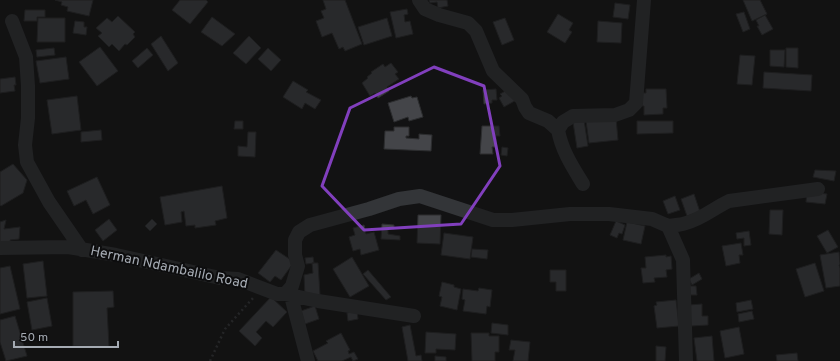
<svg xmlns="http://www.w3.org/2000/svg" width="840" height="361" font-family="Overpass,sans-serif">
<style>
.building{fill:#444549;stroke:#2c2d2f}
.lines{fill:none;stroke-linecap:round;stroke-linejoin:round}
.path{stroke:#3a3c3f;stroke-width:2.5;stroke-dasharray:2 3;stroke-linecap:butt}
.minor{stroke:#333538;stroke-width:14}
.marked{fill:none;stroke:#813fbd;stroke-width:3;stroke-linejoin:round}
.labels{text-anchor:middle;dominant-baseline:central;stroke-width:4;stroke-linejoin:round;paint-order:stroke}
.street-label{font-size:14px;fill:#a5abb3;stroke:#0d0d0e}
</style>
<rect width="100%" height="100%" fill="#121213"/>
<!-- building -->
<path class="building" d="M55,0H93L89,16L67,11L68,7L61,5L62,2Z
M180,0H206L208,2L190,24L172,10Z
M323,0H345L362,44L345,51L343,47L339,49L332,33L322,37L316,21L324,18L321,11L326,9Z
M429,0H447L448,6L438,8L437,2L430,3Z
M743,0H760L767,14L752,21Z
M615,3L630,5L628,19L613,17Z
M407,9L408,14L404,15L405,22L410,21L413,34L396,38L390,12Z
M25,10H45V17H37V21H24Z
M744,12L750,29L743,32L736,14Z
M558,14L573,23L569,30L572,32L565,43L547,32Z
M765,15L773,29L762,35L757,26H759L756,20Z
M118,16L135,32L133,34L135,37L127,45L125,44L119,51L112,44L109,47L98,36L102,33L96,28L107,18L112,22Z
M212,17L235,34L222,46L201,32Z
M38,18H65V42H37Z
M387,18L392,36L364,45L358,27Z
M505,18L514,40L502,45L493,22Z
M75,21L84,22V27H87L86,35L73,33Z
M598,21L622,23L621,43L597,42Z
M161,36L178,63L168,71L151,44Z
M249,36L261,48L246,64L233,53Z
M100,47L118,71L97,86L79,62Z
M54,48L55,55L37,57L36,50Z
M147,48L153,55L138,68L132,61Z
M268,48L281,60L271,71L258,59Z
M786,48H798V68L786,67Z
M770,50H785L784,67L770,66Z
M740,55L755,56L752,85L737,84Z
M66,57L69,79L40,83L36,61Z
M391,63L398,72L395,74L399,79L387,87L389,91L378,98L375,93L370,96L362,83L368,78L367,77L372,73L371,72L383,64L385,67Z
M764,72L812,75L811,91L763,88Z
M15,77L16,85H14L15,91L0,93V79Z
M293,81L308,90L306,92L321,100L315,109L305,103L302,109L283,97Z
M496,89L497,100H492V103L484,104L483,90Z
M509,89L518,99L504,107L499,98L502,96L500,94Z
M646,89H666L667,108H663V114L644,115V106H642V93H646Z
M77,96L81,130L52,134L47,100Z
M411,96L412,98L417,97L423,117L409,121L408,117L394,122L388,103Z
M616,118L618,140L589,143L586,121Z
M584,120L588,146L577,148L573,122Z
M235,121H243V129H234Z
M637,121H673V133L637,134Z
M482,126H499L500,136H496L497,147H492L493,154H480Z
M394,127H409V136H406V138L419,139V134L432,135L431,151L384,149L385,131H394Z
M101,130L102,140L81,142V132Z
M248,132H256L255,157L238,156V146L247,147Z
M502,147L508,148L507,156L501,155Z
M13,164L27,180L23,193L1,206L0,205V172Z
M815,170L836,171L834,181L813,177Z
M97,177L110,205L93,214L86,200L74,206L67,191Z
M222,186L227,218L215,221L216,225L195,228V225L186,226L184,211L181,212L182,222L165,225L160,197Z
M807,192L827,194L825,204L806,202Z
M694,194L700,212L687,216L681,199Z
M675,196L680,210L668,214L663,201Z
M770,210H783L782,235L769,234Z
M418,215H441L440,244L417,243Z
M109,219L117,230L103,241L95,230Z
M152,219L157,224L150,231L145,226Z
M6,220L4,229L20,227L19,239L10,240L11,244L0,243V222Z
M616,221L625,225L622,234L619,233L617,238L610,235Z
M627,222L645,226L641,244L623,240Z
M382,224L394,225V229H388V234L400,236V240L381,239Z
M364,225L366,234L374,232L379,250L361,255L360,249L353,251L349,237L355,235L353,228Z
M828,230L838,247L827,253L817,236Z
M749,231L751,245L744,246V238L737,239L736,233Z
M444,233L473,237L470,259L441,255Z
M741,243L743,255H739L740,263L726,266L722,246Z
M472,249L488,250L487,259L471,257Z
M276,250L294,262L281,280L275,276L270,282L258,273Z
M839,252L840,264L839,265L840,268V286L826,288L820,255Z
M666,255V257L671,256L672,269L666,270L667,277L654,278L655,282L643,283L641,268H646L645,257Z
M313,257L314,263L306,264L305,258Z
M352,257L369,286L350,297L333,269Z
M43,261L47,296L27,298L23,264Z
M312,263H318L320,295L305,297L304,275L313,273Z
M815,263L824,291L805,297L796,269Z
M10,266L20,309L0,314V268Z
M368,270L391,297L386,300L363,274Z
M550,270H566V291H556V282H550Z
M699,273L702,279L692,285L689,279Z
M442,282L454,285V287L461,289L457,310L440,306L442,297L439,296Z
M688,286H696L697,295H688Z
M479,288L492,290L490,307L487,306L486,314L463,311L465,300L462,299L463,289L478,291Z
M113,291L114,307L107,308L109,347L73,346V292Z
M271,297L287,312L273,327L266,321L256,332L262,338L255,346L239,331Z
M47,298L52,326L32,330L27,302Z
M676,300L679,326L657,328L654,306L657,305L656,302Z
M751,300L753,309L737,312L736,303Z
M702,304V316H708V325L691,326L689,305Z
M315,306L319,319L305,324L301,311Z
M357,311L358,319L348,321L347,313Z
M752,311L754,319L739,322L738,314Z
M15,316L27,356L6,361L0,342V320Z
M492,323L508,325V335L491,333Z
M410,325L416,356L421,355L422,361H408L402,327Z
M739,327L744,354L725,358L720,331Z
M426,332L456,334L455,350L436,349V353H425Z
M341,333L350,350L348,351L349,354L354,352L358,359L353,361L351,357L342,361H318L313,351L328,343L326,341Z
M471,333H489V336H499V352H495V361H472Z
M712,336L714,361H697L694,338Z
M511,340L530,342L528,361H513L515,350H509Z
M656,346L666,347L665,361H656Z
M797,353L798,361H777L776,355Z
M435,356L446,357V361H435Z"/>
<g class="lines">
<!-- path -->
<path class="path" d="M210,361L225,329L253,298"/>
<!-- minor -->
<path class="minor" d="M419,0L425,9L439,15L468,23L476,31L493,71L522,99L525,107L529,113L548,121L558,130
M12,21L26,57L28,86V118L25,145L27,162L49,202L82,250
M558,130L563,122L573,116L615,115L629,110L636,103L644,0
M558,130C562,151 572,166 583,184
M668,226C674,225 681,225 686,223C702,219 714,208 729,201L818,189
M0,248L68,247L116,255L220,278L238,279L277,294H285L292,286L298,266L295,255V240L299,232L310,225L369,209L399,199L420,196L493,220H512L570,214H609L652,219L668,226L683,260L686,361
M285,294L318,301L414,316
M291,296L308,361"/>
</g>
<!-- marked area -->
<path d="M0 0H840V361H0ZM434,67L484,86L500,166L461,224L364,230L322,186L350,108Z" fill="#121213" fill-opacity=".55" fill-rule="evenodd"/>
<path class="marked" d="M434,67L484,86L500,166L461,224L364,230L322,186L350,108Z"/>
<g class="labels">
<!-- street labels -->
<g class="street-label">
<text transform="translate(169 268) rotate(12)">Herman Ndambalilo Road</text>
</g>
</g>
<!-- scale -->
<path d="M14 341v6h104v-6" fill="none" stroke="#a5abb3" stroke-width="2"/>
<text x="20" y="341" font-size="12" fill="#a5abb3" stroke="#0d0d0e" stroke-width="3" paint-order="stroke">50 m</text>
</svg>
